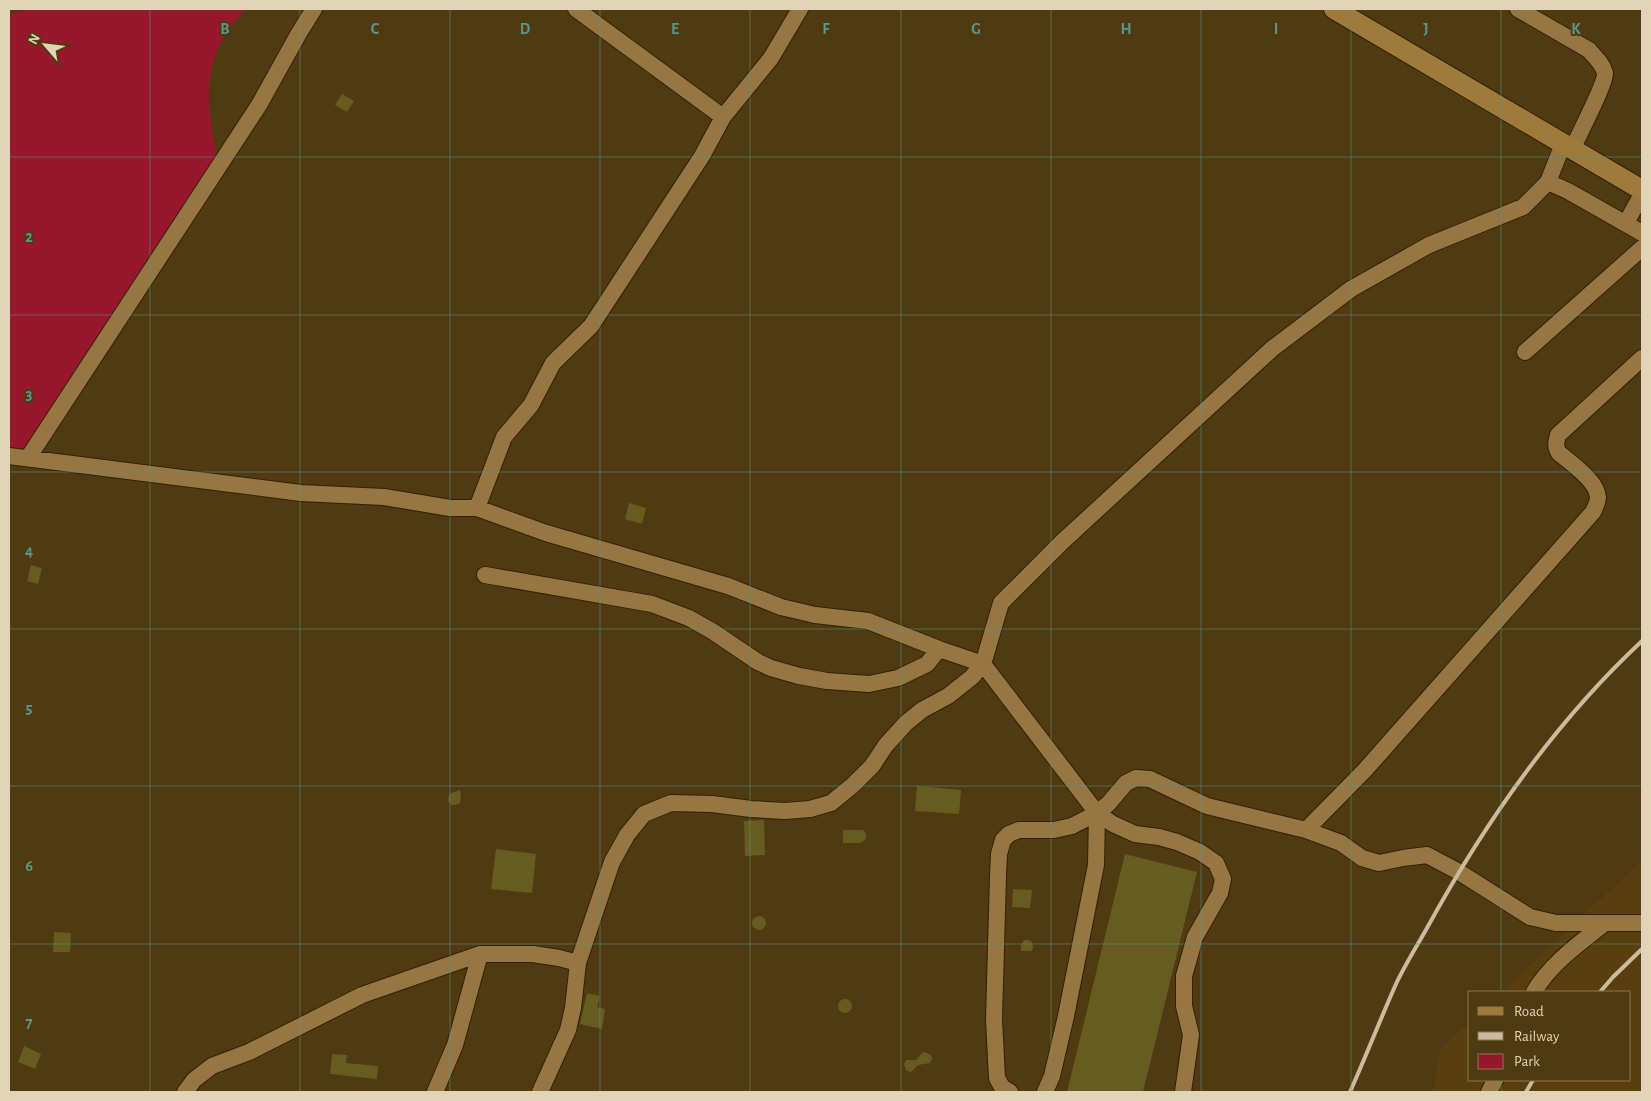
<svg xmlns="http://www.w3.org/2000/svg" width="1651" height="1101" font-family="'Alegreya Sans',sans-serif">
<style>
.built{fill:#593f0e}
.green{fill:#97172c}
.building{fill:#665c20}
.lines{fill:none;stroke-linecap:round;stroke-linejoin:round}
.minor-casing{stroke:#312206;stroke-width:18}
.major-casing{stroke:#312206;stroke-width:22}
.minor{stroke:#967743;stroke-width:16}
.major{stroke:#9f7b3b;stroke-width:20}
.rail{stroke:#cbba9d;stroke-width:4}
.grid{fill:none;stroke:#599788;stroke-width:1;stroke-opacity:0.55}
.grid-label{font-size:16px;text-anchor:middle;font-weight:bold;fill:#599788;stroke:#503a11;stroke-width:4;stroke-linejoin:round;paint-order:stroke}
</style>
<rect width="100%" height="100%" fill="#503a11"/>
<!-- built -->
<path class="built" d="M1642,860V1092H1433L1440,1050L1470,1022V1080H1630V992H1502Z"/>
<!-- green -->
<path class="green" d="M30,9H246C200,54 205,102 218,159L28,448L9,447V14Z"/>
<!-- building -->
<path class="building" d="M342,94L354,101L347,112L335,105Z
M629,503L646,508L642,524L625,519Z
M31,565L42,568L38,584L27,581Z
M917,786L961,790L959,814L915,811Z
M460,790L461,798L460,803L456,805H452L448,801L449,795L452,793Z
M764,820L765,855L745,856L744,821Z
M843,830H863L866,834V839L861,843H843Z
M496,849L536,854L532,893L491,889Z
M1125,854L1197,872L1143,1092H1067Z
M1013,889L1032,890L1030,908L1012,907Z
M752 923a7 7 0 1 1 14 0a7 7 0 1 1-14 0Z
M54,932L71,933L70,952H53Z
M1024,940H1028L1032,942L1033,948L1031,951H1021V945Z
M587,993L600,996L597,1007L605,1009L602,1029L580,1024Z
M838 1006a7 7 0 1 1 14 0a7 7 0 1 1-14 0Z
M24,1046L41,1054L35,1069L18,1062Z
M923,1052L927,1053L931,1055L932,1059L930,1063L918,1065L911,1072L906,1070L904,1064L906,1060H916Z
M332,1054L347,1055L346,1063L378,1066L377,1079L330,1074Z"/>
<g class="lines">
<!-- minor casing -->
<g class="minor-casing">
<path id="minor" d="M576,9L723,117
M1518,9L1589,50C1595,57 1603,64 1605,73C1606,83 1578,136 1572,150
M1548,182L1568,191L1642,233
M1626,223L1642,194
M1525,352L1642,248
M9,456L301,493L384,497L450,508H477L546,533L728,586L781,607L815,615L868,621L939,649L983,664L1097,813L1113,824L1135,834L1159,837L1177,842L1200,852L1216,863L1223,879L1220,893L1195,937L1184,976V1006L1191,1035L1183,1092
M28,458L259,105L299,33L314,9
M477,508L504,437L531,405L553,363L591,326L702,156L723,117L771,58L800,9
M485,575L652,604L689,618L712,631L758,662L771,668L799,676L827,681L869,684L898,678L927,664L939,649
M1306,830L1365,770L1593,512C1595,508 1598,502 1598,497C1597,481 1571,463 1559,453C1555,447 1556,442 1558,435L1642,358
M1534,992C1550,964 1580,943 1605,923
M185,1092L194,1080L212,1066L249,1052L362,995L480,954H533L559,958L578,963
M435,1092L455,1045L480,954
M540,1092L568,1030L573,1008L578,963L612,862L627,835L644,814L671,803L712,804L751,809L785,811L810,809L831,803L853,785L872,766L886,745L906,723L922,710L948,696L972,677L983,664L1001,603L1062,542L1273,348L1351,289L1429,245L1523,207L1548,182L1563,144
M1010,1092L1002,1087L997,1078L994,1019L998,876L999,854L1003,840L1009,834L1019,830H1054L1072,826L1097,813L1108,804L1126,783L1136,778L1150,779L1207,806L1306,830L1341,843L1362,858L1379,863L1403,858L1427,855L1459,872L1530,917L1556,923H1642
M1045,1092L1052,1076L1066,1016L1096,865L1097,813
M1489,1092L1495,1080"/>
</g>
<!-- major casing -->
<g class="major-casing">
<path id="major" d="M1334,9L1642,190"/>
</g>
<!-- minor -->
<use href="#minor" class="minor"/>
<!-- major -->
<use href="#major" class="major"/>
<!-- rail -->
<path class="rail" d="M1600,992L1613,977L1642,949
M1350,1092C1366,1056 1380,1020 1396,984C1405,965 1417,946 1427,928C1484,824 1555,722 1642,641
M1526,1092L1533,1080"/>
</g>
<!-- grid -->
<path class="grid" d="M150,9V1092M300,9V1092M450,9V1092M600,9V1092M750,9V1092M901,9V1092M1051,9V1092M1201,9V1092M1351,9V1092M1501,9V992M9,157H1642M9,315H1642M9,472H1642M9,629H1642M9,786H1642M9,944H1642M1501,1080V1092"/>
<g class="grid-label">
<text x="225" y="34">B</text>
<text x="375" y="34">C</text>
<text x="525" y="34">D</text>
<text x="675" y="34">E</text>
<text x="826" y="34">F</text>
<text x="976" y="34">G</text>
<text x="1126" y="34">H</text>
<text x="1276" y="34">I</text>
<text x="1426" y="34">J</text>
<text x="1576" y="34">K</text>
<text x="29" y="242">2</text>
<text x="29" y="399">3</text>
<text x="29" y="556">4</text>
<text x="29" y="713">5</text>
<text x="29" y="871">6</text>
<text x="29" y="1028">7</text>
</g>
<!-- border -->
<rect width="1651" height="1101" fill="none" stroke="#e3d3b8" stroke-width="20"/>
<!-- legend -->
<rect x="1468" y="991" width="162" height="90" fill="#503a11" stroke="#8b7754"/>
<rect x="1478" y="1007" width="25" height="8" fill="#9f7b3b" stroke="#8b7754"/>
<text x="1514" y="1016" font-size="15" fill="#e3d3b8">Road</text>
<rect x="1478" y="1032" width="25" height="8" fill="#cbba9d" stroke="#8b7754"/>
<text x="1514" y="1041" font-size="15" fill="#e3d3b8">Railway</text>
<rect x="1478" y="1054" width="25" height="15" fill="#97172c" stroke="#8b7754"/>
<text x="1514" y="1066" font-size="15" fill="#e3d3b8">Park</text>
<!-- north arrow -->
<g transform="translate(45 45) rotate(298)" stroke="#503a11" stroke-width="4" paint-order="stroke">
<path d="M0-4L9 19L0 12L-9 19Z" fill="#e3d3b8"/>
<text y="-8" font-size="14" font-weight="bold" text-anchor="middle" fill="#e3d3b8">N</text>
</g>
</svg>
